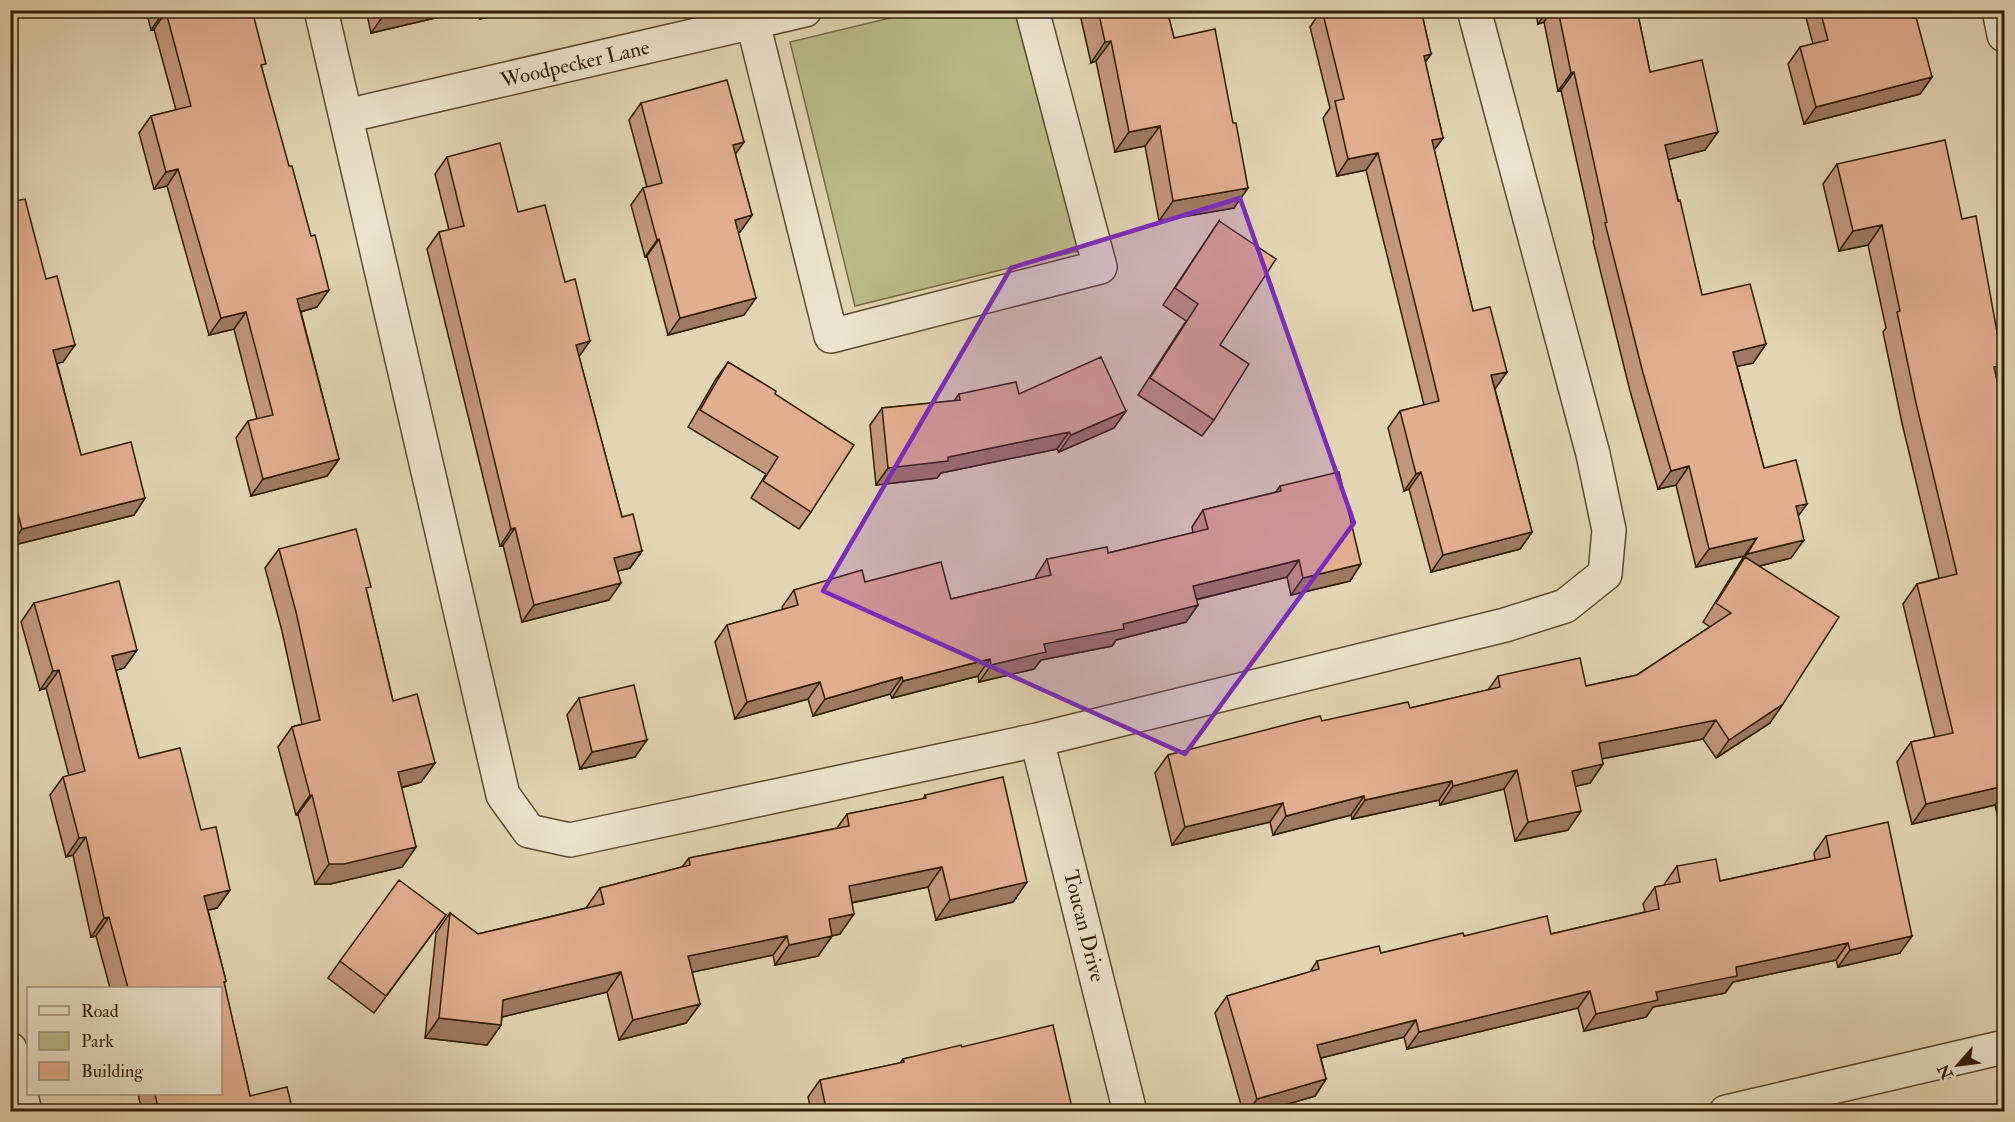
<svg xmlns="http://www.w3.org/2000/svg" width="2015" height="1122" font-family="'IM FELL Double Pica',serif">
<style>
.green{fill:#b9bc88;stroke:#756e46;stroke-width:1.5}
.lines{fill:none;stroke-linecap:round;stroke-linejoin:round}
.minor-casing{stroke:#5d4c30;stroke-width:36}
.tertiary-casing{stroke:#5d4c30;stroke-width:36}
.minor{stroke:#ece4ce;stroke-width:33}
.tertiary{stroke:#ece4ce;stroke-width:33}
.wall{fill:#c2967a;stroke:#311f04;stroke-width:1.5}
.shaded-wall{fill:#9e7a63;stroke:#311f04;stroke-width:1.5}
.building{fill:#e1ae8e;stroke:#311f04;stroke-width:1.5}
.marked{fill:#7b2cbf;fill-opacity:0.2;stroke:#7b2cbf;stroke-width:4.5;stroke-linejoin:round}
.labels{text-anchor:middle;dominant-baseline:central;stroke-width:6;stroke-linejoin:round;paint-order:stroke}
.street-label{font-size:21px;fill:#311f04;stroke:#ece4ce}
</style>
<rect width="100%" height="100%" fill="#e2d5b3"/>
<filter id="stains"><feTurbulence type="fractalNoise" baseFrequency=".00333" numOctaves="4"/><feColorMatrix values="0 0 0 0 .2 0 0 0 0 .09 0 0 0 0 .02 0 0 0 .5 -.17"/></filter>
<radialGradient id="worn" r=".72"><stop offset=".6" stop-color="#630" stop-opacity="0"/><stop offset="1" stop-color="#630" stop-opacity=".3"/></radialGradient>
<!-- green -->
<path class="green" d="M919,11H1018L1078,251L855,306L790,42Z"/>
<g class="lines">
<!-- minor casing -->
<g class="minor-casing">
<path id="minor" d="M321,10L503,795L529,831L570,840L1037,740L1505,625L1565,606L1605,574L1609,530L1593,454L1474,10
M1999,10L2004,35
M753,23L831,336L1100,267L1032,10
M346,116L805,10
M1037,740L1130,1112
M1726,1112L2004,1047"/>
</g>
<!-- tertiary casing -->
<g class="tertiary-casing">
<path id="tertiary" d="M10,1049L25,1112"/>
</g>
<!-- minor -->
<use href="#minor" class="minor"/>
<!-- tertiary -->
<use href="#tertiary" class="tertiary"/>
</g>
<!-- wall -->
<path class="wall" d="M146,10H243L262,68L317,307L301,312L339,459L327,476L251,496L236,438L248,421L257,419L234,329L209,335L167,186L154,189L139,133L151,116L176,110L154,29L151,30Z
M366,10H469L371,33Z
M478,10H513L480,19Z
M1079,10H1167L1174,38L1234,208L1159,221L1145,146L1115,152L1096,61L1091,63Z
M1317,10H1421L1431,54L1425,62L1443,138L1434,150L1473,311L1495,389L1532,532L1520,549L1431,572L1409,489L1404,491L1388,428L1400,411L1424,405L1366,170L1337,176L1323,118L1330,108L1310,27L1318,15Z
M1535,10H1637L1650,72L1705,150L1668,159L1702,295L1766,344L1753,363L1737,366L1764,468L1798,516L1791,558L1760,566L1770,723L1716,758L1703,739L1602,759L1603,764L1590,783L1575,786L1568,830L1515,841L1504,789L1440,805L1439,800L1352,819L1351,815L1273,835L1270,822L1172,845L1155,773L1168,755L1322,721L1410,708L1488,690L1498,676L1586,686L1637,675L1710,627L1703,622L1744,556L1696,567L1676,485L1658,489L1630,391L1593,241L1594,239L1561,90L1558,91L1544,22L1538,24Z
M1804,10H1911L1932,77L1920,94L1804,124L1788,64L1800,47L1813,44Z
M641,103L735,154L752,215L740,232L738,233L744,315L668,335L647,256L645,257L631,205L643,188L647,187L629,120Z
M447,157L518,212L579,357L622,517L642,551L630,568L617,571L609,600L522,622L503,545L500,546L427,249L439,232L449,230L435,174Z
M1837,164L1996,375L2004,411V845L1995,805L1912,824L1897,762L1911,742L1935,737L1903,604L1917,584L1939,578L1902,423L1883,332L1886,328L1868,245L1839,251L1823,184Z
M10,202L63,362L57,363L81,455L145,498L134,515L10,546Z
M1219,221L1220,345L1214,420L1202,436L1138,395L1186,321L1163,305Z
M728,362L775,394L811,512L799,529L751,498L766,474L688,427L716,379Z
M959,394H1019L1126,411L1114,428L1059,452L1057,449L941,473L937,478L876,485L870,425L882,408L954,401Z
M1280,486L1350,581L1291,595L1287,577L1196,600L1198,605L1186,622L1116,640L1112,646L1041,660L1034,669L979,682L978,676L892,698L890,694L813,716L808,699L735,719L715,642L727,625L783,610L782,607L794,590L865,582L951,599L1036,579V576L1047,559L1108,553L1193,533L1192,527L1203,510L1276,492Z
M279,549L367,592L393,701L435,763L421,782L401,788L416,847L402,867L330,884H315L298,814L296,815L278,747L292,727L302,724L282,631L265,568Z
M34,603L137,650L124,668L116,670L139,758L201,830L230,890L217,908L208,910L226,981L224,984L250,1096L293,1112H142L138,1094H220V988H110L96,936L91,937L73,855L66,857L50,795L63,777L69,776L46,688L40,690L21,622Z
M579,698L635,757L580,769L567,715Z
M925,795L1027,882L1013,902L936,920L928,887L852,903L840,934L832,936L818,956L775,965L773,955L692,972L700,1004L686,1023L619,1040L607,992L502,1017L501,1025L487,1045L425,1038L436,933L450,913L478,934L586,908L600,888L682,867L689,858L837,828L847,814L923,799Z
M1826,836L1900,953L1838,967L1836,960L1733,982L1725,993L1653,1007L1646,1017L1584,1031L1578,1008L1407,1049L1404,1037L1321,1058L1326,1079L1315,1096L1261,1112H1243L1215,1013L1227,996L1310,972L1317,961L1381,953L1464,936L1551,934L1645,912L1643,904L1655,887L1665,885V883L1677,866L1720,881L1815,860L1814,853Z
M446,915L374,1013L328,978L340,961Z
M962,1047L1073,1112L811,1111L808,1097L820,1080L900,1063L903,1059Z"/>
<!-- shaded-wall -->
<path class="shaded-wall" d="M406,10H469L371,33L383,16Z
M486,10H513L480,19Z
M1547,10H1552L1544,22L1538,24Z
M166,12L154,29L151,30L163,13Z
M1111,41L1096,61L1091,63L1105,42Z
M1431,54L1419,71L1424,56Z
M1574,72L1561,90L1558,91L1571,73Z
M1932,77L1920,94L1804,124L1816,107Z
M1160,126L1145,146L1115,152L1129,132Z
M1718,132L1705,150L1652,164L1665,145Z
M1443,138L1431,154L1432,140Z
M744,142L732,159L733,145Z
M1378,153L1366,170L1337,176L1348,159Z
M178,169L167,186L154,189L166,172Z
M1248,188L1234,208L1159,221L1173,201Z
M752,215L740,232L723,237L735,220Z
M1882,225L1868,245L1839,251L1853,231Z
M659,239L647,256L645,257L657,240Z
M329,290L317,307L285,316L297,299Z
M756,298L744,315L668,335L680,318Z
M246,312L234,329L209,335L221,318Z
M590,341L578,358L576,345Z
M1766,344L1753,363L1720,370L1733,352Z
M75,345L63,362L41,367L53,350Z
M2003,365L1989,385L1994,367Z
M1507,372L1495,389L1491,375Z
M1126,411L1114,428L1059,452L1071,435Z
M1069,432L1057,449L941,473L937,478L876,485L888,468L948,457Z
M339,459L327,476L251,496L263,479Z
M1689,466L1676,485L1658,489L1671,471Z
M1421,472L1409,489L1404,491L1416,474Z
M145,498L134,515L10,546L22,529Z
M1807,504L1794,522L1796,506Z
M515,528L503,545L500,546L511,529Z
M1532,532L1520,549L1431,572L1443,555Z
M1757,538L1744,556L1696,567L1709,549Z
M1804,540L1791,558L1736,572L1745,557L1734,572L1747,554Z
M642,551L630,568L602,575L614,558Z
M1299,560L1287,577L1181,603L1193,586Z
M1361,564L1350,581L1291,595L1303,578Z
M621,583L609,600L522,622L534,605Z
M1198,605L1186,622L1116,640L1112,646L1041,660L1034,669L979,682L991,665L1044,644Z
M137,650L124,668L99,675L112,656Z
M990,659L978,676L892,698L903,681Z
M59,670L46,688L40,690L53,671Z
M902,677L890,694L813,716L825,699Z
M820,682L808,699L735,719L747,702Z
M1783,704L1770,723L1716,758L1729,740Z
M1716,720L1703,739L1585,762L1599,743Z
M647,740L635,757L580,769L592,752Z
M435,763L421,782L384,792L398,772Z
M1603,764L1590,783L1559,790L1572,771Z
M1517,770L1504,789L1440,805L1453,786Z
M1452,781L1439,800L1352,819L1365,800Z
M2004,786V792L1995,805L1912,824L1926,804Z
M310,795H312L298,814L296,815Z
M1364,796L1351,815L1273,835L1286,816Z
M1283,803L1270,822L1172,845L1185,827Z
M1581,811L1568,830L1515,841L1528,822Z
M86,837L73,855L66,857L79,838Z
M416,847L402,867L330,884H315L329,864Z
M942,867L928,887L835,906L849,886Z
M1027,882L1013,902L936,920L950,900Z
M230,890L217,908L191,914L204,896Z
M854,914L840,934L815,939L829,919Z
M109,917L96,936L91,937L104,918Z
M787,936L773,955L674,976L688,956Z
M832,936L818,956L775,965L789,945Z
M1912,936L1900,953L1838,967L1850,950Z
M1848,943L1836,960L1733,982L1725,993L1653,1007L1646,1017L1584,1031L1596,1014L1656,992L1736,967Z
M621,972L607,992L489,1020L503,1000Z
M1590,991L1578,1008L1407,1049L1419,1032Z
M700,1004L686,1023L619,1040L633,1020Z
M439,1018L501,1025L487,1045L425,1038Z
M1416,1020L1404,1037L1305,1062L1317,1045Z
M1326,1079L1315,1096L1261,1112H1248L1257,1099Z"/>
<!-- building -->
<path class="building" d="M162,10H243V12L252,10L266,64L261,65L289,166H292L311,236L315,235L329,290L297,299L339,459L263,479L248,421L273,415L246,312L221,318L178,169L166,172L151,116L191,106L166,12L163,13Z
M382,10H406L383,16Z
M1098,10H1167L1174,38L1215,29L1233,123H1236L1248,188L1173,201L1160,126L1129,132L1111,41L1105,42Z
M1322,10H1421L1431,54L1424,56L1443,138L1432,140L1473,311L1490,307L1507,372L1491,375L1532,532L1443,555L1421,472L1416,474L1400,411L1439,401L1378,153L1348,159L1335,101L1344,99Z
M1558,10H1637L1650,72L1702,60L1718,132L1665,145L1678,201L1680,200L1702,295L1750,284L1766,344L1733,352L1764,468L1796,460L1807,504L1796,506L1804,540L1747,554L1757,538L1709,549L1689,466L1671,471L1643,373L1605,223L1607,222L1574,72L1571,73Z
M1820,10H1911L1913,18L1916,17L1932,77L1816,107L1800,47L1828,40Z
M727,80L744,142L733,145L752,215L735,220L756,298L680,318L659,239L657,240L643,188L662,183L641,103Z
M1945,140L1962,219L1976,216L2003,365L1994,367L2004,411V786L1926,804L1911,742L1953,733L1917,584L1957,574L1916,403L1897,312L1900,311L1882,225L1853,231L1837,164Z
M500,143L518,212L545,205L565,282L575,279L590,341L576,345L622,517L633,514L642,551L614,558L621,583L534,605L515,528L511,529L439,232L464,226L447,157Z
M25,199L46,279L57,276L75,345L53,350L81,455L131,442L145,498L22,529L10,484V202Z
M1219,221L1276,259L1220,345L1249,364L1214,420L1150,378L1198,304L1175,288Z
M1101,357L1126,411L1071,435L1069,432L948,457V461L888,468L882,408L960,400L959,394L1016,382L1019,394Z
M728,362L776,391L775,394L854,445L811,512L763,481L778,457L700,410Z
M1339,472L1361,564L1303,578L1299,560L1193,586L1198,605L1123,624L1124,629L1044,644L1046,652L991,665L990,659L903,681L902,677L825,699L820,682L747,702L727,625L798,605L794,590L862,570L865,582L941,562L951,599L1051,575L1047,559L1107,547L1108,553L1208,529L1203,510L1281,491L1280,486Z
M356,529L371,587L366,588L393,701L417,694L435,763L398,772L416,847L344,864H329L312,795H310L292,727L320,720L296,612L279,549Z
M1745,557L1839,617L1783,704L1729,740L1716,720L1599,743L1603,764L1572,771L1581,811L1528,822L1517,770L1453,786L1452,781L1365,800L1364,796L1286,816L1283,803L1185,827L1168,755L1320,716L1322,721L1408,702L1410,708L1500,687L1498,676L1580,658L1586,686L1637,675L1731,613L1716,603Z
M119,581L137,650L112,656L139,758L180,748L201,830L216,827L230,890L204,896L226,981L224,982L250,1096L287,1087L293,1112H159L155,1094H220V988H128L109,917L104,918L86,837L79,838L63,777L85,771L59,670L53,671L34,603Z
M634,685L647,740L592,752L579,698Z
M1003,777L1027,882L950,900L942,867L849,886L854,914L829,919L832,936L789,945L787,936L688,956L700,1004L633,1020L621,972L503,1000L501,1025L439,1018L450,913L478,934L604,904L600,888L690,865L689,858L849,826L847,814L926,798L925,795Z
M1888,822L1912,936L1850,950L1848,943L1736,967L1737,976L1656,992L1658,1000L1596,1014L1590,991L1419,1032L1416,1020L1317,1045L1326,1079L1257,1099L1227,996L1319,969L1317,961L1379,946L1381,953L1463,933L1464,936L1547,916L1551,934L1659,909L1655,887L1680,882L1677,866L1716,859L1720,881L1830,857L1826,836Z
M399,880L446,915L386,996L340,961Z
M1053,1025L1073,1112H810L826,1108L820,1080L904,1062L903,1059L961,1045L962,1047Z"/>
<!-- marked area -->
<path class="marked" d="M1240,198L1354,523L1185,754L823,591L1011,268Z"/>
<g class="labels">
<!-- street labels -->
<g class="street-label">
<text transform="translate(575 64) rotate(-13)">Woodpecker Lane</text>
<text transform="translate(1084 926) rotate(76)">Toucan Drive</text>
</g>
</g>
<!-- margin -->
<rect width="2015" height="1122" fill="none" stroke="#e2d5b3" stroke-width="36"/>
<rect x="12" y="12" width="1991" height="1098" fill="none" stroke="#311f04" stroke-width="3"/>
<rect x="18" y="18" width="1979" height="1086" fill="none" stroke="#311f04" stroke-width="1.5"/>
<!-- legend -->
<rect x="27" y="987" width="195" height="108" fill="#ece4ce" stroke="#a1957d" stroke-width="1.5"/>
<rect x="39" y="1006" width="30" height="9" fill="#ece4ce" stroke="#a1957d" stroke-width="1.5"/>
<text x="81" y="1017" font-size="18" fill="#311f04">Road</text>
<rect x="39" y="1032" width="30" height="18" fill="#b9bc88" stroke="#a1957d" stroke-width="1.5"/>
<text x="81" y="1047" font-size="18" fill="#311f04">Park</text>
<rect x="39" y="1062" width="30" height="18" fill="#e1ae8e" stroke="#a1957d" stroke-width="1.5"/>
<text x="81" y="1077" font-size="18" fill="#311f04">Building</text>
<!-- north arrow -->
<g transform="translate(1958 1065) rotate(242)" stroke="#ece4ce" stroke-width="4.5" paint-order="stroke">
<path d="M0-4.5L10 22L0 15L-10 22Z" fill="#311f04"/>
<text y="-9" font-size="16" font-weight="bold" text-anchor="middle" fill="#311f04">N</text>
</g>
<rect width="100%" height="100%" filter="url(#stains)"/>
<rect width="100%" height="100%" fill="url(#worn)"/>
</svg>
